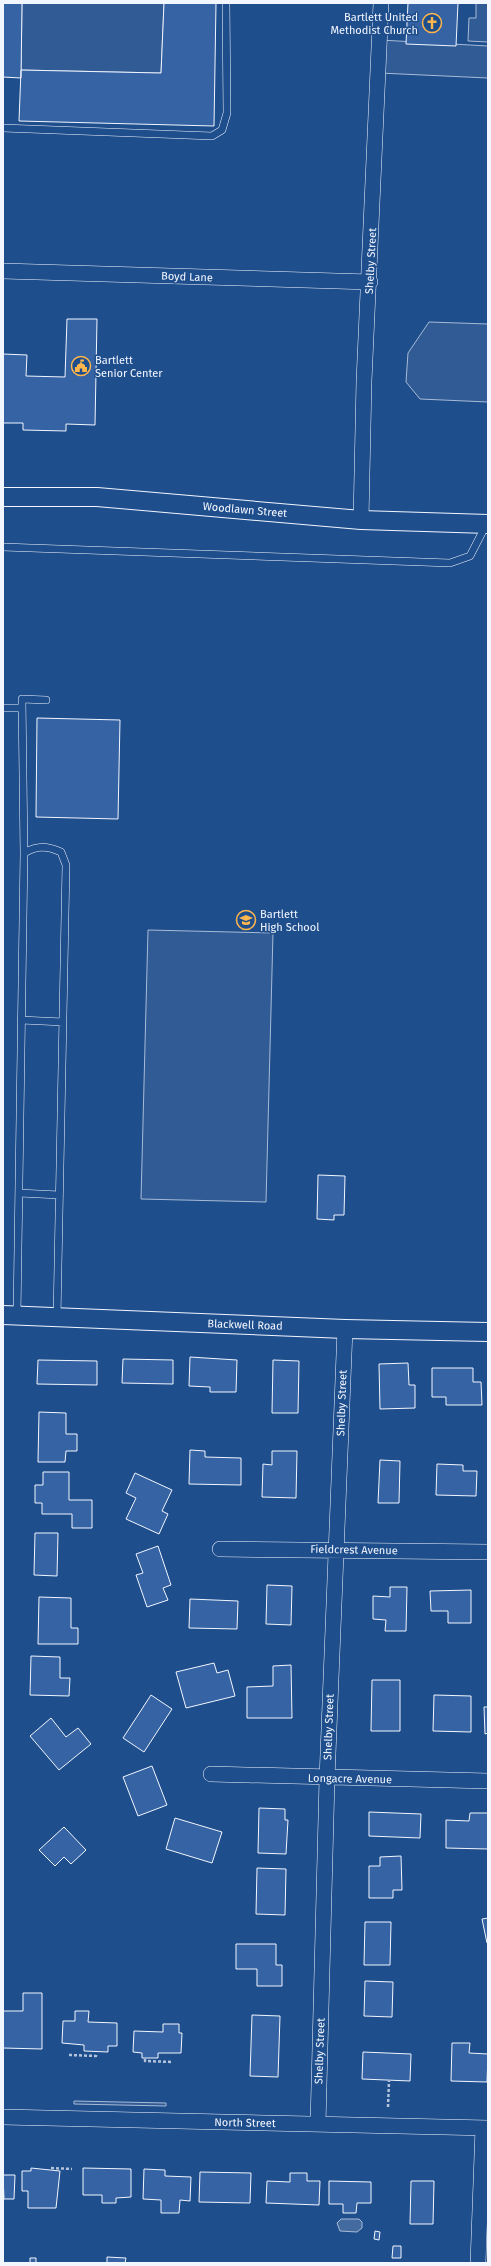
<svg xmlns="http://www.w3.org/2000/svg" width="491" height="2266" font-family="'Fira Sans',sans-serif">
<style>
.built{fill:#305b95;stroke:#a8bbd7}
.water{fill:#446ba0;stroke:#a8bbd7}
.building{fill:#3563a3;stroke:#f2f6ff}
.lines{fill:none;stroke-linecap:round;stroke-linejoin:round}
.service-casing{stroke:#f2f6ff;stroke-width:8}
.minor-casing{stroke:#f2f6ff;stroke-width:16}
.tertiary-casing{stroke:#f2f6ff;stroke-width:20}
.path{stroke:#b3c4dc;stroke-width:2.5;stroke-dasharray:3 2;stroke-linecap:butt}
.service{stroke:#1f4e8c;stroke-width:7}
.minor{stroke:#1f4e8c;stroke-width:15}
.tertiary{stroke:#1f4e8c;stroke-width:18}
.labels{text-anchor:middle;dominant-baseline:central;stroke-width:3;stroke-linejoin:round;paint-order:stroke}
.poi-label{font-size:11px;fill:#f2f6ff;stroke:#1f4e8c;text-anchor:start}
.street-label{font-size:11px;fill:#f2f6ff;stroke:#1f4e8c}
</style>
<rect width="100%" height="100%" fill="#1f4e8c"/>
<!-- built -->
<path class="built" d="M22,3H164L161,73L21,70Z
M476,3H488V42L468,41L469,18H476Z
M380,40L488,46V78L379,73Z
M429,322L488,324V402L420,399L406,382L408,353Z
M148,930L273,933L266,1202L141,1199Z
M74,2101L166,2103V2106L74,2104Z"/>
<!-- water -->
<path class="water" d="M341,2219H359L362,2222V2228L357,2232L340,2231L337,2223Z"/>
<!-- building -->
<path class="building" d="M3,3H22L21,78L3,77Z
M164,3H216L214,126L19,121L21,70L161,73Z
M408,3H458L456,46L406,44Z
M67,319H97L95,425L66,424V431L23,430V423H3V354L27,355L26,376L65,377Z
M37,718L120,720L118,819L36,817Z
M318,1175L345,1176L344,1215H334V1220L317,1219Z
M190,1357L237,1360L236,1392H210V1387L189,1386Z
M123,1359L173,1360V1384L122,1383Z
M38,1360L97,1361V1385L37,1384Z
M273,1360L299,1361L298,1413H272Z
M408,1363L409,1385H415V1408L380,1409L379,1364Z
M432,1368H473V1382H481L482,1405H446V1397H432Z
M39,1412L66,1413V1434H77V1451H66L65,1462H38Z
M190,1450L205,1451V1457L241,1458V1485L189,1484Z
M272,1451H297L296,1498L262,1497L263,1464L272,1465Z
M380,1460L400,1461L399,1503H378Z
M437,1464L463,1465V1471H477L476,1496L436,1495Z
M43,1472H69V1500H92V1528H72V1514H42V1503H35V1485H43Z
M135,1473L172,1490L162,1511L168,1514L159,1534L126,1519L136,1498L126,1493Z
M35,1533H58L57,1576L34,1575Z
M158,1546L171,1585L163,1588L168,1600L147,1607L136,1575L143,1573L136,1554Z
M267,1585L292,1586L291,1625L266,1624Z
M390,1587H407L406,1631H385L386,1620L373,1619V1596L390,1597Z
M471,1590V1623H448V1611H431L430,1591Z
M39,1597L71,1598V1628H78V1644H38Z
M190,1599L238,1601L237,1629L189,1628Z
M31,1656L60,1657V1678H70L69,1696L30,1695Z
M214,1663L217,1673L228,1670L235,1696L186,1708L176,1672Z
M291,1665L292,1718H247V1687L273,1686V1666Z
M372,1680H400V1731H371Z
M151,1695L172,1709L144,1752L123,1738Z
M434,1695L471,1696V1732L433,1731Z
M484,1707H488V1733L485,1734Z
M51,1718L66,1737L78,1728L91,1744L59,1770L30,1736Z
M152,1766L167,1805L138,1816L123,1777Z
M259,1808L285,1809V1820H288L286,1854L258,1853Z
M369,1812L421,1814L420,1838L369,1836Z
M470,1813H488V1849L446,1848V1820L469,1821Z
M175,1818L222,1832L212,1863L166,1849Z
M64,1827L86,1850L71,1864L64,1857L55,1866L39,1850Z
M401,1856L402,1890H393V1898H369V1866H380V1857Z
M257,1868L286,1869L285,1915L256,1914Z
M488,1918V1943H487L482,1919Z
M365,1922H391L390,1965H364Z
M236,1944H276V1965H282V1986H257V1969H236Z
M365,1981L393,1982L392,2017L364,2016Z
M23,1993H42V2049L3,2048V2011H23Z
M75,2011H89L88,2022L117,2023V2046H108V2052L84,2051V2045L62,2043L63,2021H75Z
M252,2015L280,2016L278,2077L250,2076Z
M163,2024H179V2033H182L181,2053H158V2058H142V2053L133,2052L134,2031L163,2032Z
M452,2043H470L469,2053L488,2054L487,2082L451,2081Z
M363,2052L411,2054L410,2081L362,2079Z
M31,2168L60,2171L56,2208H28V2191H22V2171H31Z
M83,2168L131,2169V2197L116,2198V2203H102V2195H83Z
M144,2169L165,2170V2176L191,2177L190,2201L180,2200L179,2213H161V2200L143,2199Z
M200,2172L251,2173L250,2203L199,2202Z
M290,2173H307V2181H320L319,2205L266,2203L267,2181L290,2182Z
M3,2175H15L14,2199H4Z
M329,2181L371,2182V2203H357L356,2213H343V2204H329Z
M411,2181H434L433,2224H410Z
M375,2231L380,2232L379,2240L374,2239Z
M393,2246H401V2258H392Z
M107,2257L126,2258L125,2263H107Z
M30,2258H36V2263H30Z"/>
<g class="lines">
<!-- service casing -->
<g class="service-casing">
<path id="service" d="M3,128L212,136L222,130L227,113L226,3
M3,547L450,563L470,556L486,525
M3,708H22
M24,853L22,699L46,700
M21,1020L63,1022
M19,1193L59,1195
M17,1314L24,853C38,845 47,846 61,852L66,865L57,1317"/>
</g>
<!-- minor casing -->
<g class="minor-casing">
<path id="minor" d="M3,271L370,282
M361,520L364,381L381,3
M220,1549L488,1552
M211,1774L488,1781
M3,2117L488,2128
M318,2124L327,1779L345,1329
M478,2263L483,2128"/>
</g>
<!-- tertiary casing -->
<g class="tertiary-casing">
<path id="tertiary" d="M3,497H97L361,520L488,524
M3,1315L345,1329L488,1332"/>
</g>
<!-- path -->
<path class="path" d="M69,2055L96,2056V2053
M145,2059V2061L173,2062
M388,2107L389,2081
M51,2168L72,2169"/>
<!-- service -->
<use href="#service" class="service"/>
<!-- minor -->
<use href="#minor" class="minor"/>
<!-- tertiary -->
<use href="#tertiary" class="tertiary"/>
</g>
<!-- icons -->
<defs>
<g id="church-ring" transform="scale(1)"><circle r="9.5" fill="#1f4e8c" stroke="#ffb74d" stroke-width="1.5"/><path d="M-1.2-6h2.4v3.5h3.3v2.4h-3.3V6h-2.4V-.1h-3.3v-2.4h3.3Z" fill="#ffb74d"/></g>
<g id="civic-ring" transform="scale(1)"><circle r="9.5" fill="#1f4e8c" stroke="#ffb74d" stroke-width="1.5"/><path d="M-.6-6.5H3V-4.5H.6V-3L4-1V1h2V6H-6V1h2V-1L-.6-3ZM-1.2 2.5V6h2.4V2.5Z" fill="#ffb74d"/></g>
<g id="school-ring" transform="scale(1)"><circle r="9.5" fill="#1f4e8c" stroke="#ffb74d" stroke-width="1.5"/><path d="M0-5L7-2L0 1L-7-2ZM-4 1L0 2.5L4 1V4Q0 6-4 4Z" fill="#ffb74d"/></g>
</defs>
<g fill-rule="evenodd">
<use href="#church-ring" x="432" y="23"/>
<use href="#civic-ring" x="81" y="366"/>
<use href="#school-ring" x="246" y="920"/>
</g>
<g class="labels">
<!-- poi labels -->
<g class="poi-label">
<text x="418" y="17" text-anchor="end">Bartlett United<tspan x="418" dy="13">Methodist Church</tspan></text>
<text x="95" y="360">Bartlett<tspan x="95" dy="13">Senior Center</tspan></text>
<text x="260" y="914">Bartlett<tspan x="260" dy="13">High School</tspan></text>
</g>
<!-- street labels -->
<g class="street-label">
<text transform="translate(371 261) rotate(-87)">Shelby Street</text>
<text transform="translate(187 277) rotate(2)">Boyd Lane</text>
<text transform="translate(245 510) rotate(5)">Woodlawn Street</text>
<text transform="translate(245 1325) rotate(2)">Blackwell Road</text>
<text transform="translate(342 1403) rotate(-88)">Shelby Street</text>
<text transform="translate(354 1550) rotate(1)">Fieldcrest Avenue</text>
<text transform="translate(329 1727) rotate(-88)">Shelby Street</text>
<text transform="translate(350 1779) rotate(1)">Longacre Avenue</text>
<text transform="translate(320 2051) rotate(-88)">Shelby Street</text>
<text transform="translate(245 2123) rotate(1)">North Street</text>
</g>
</g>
<!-- border -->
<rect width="491" height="2266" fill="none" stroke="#f2f6ff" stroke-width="8"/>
</svg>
